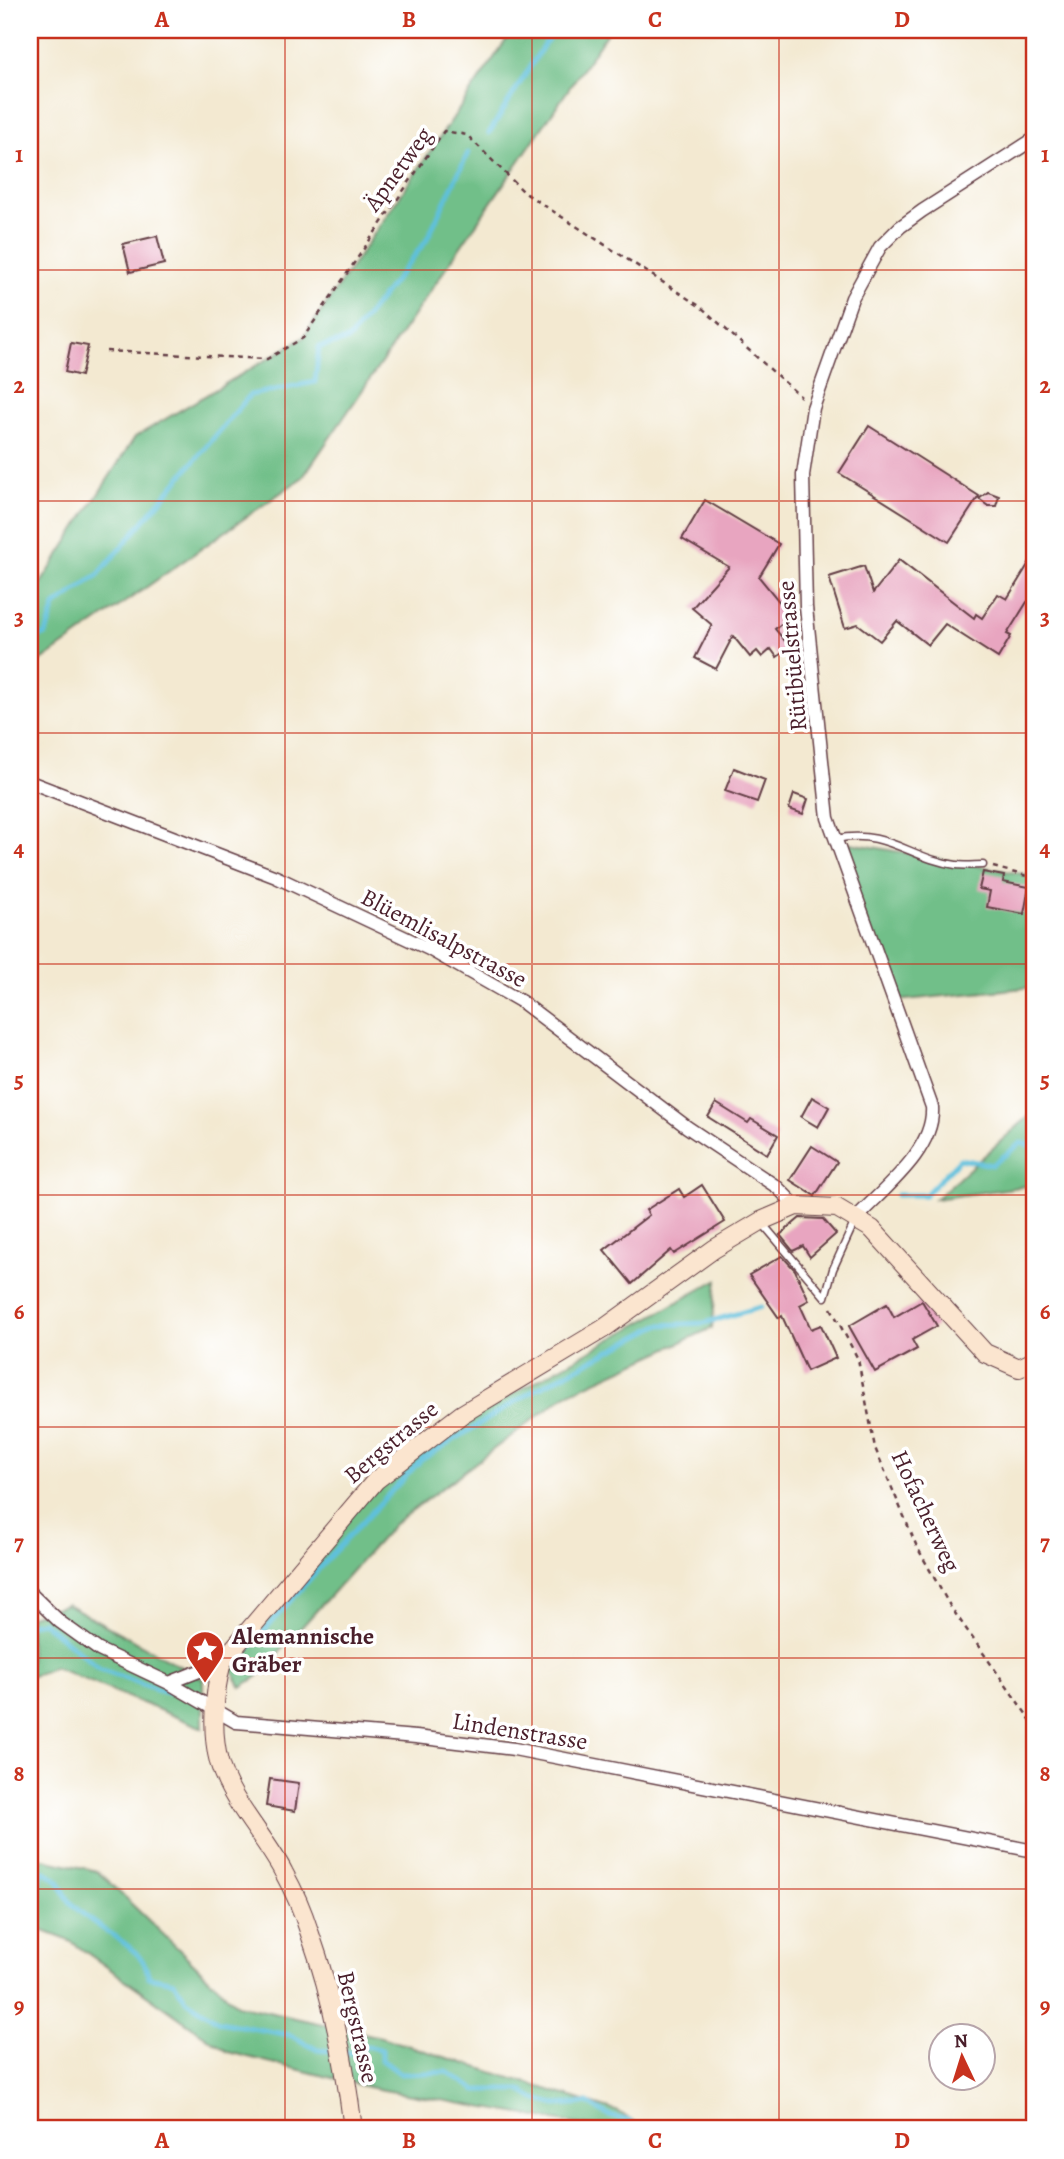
<svg xmlns="http://www.w3.org/2000/svg" width="1064" height="2159" font-family="Alegreya,serif">
<style>
.forest{fill:#71bf89;stroke:#5e6f5a;stroke-width:2}
.lines{fill:none;stroke-linecap:round;stroke-linejoin:round}
.stream{stroke:#5ec0dc;stroke-width:5}
.building{fill:#e8a5c0}
.lane-casing{stroke:#633d44;stroke-width:9}
.street-casing{stroke:#633d44;stroke-width:15}
.secondary-casing{stroke:#633d44;stroke-width:20}
.path{stroke:#633d44;stroke-width:2.5;stroke-dasharray:5 5;stroke-linecap:butt}
.lane{stroke:#fff;stroke-width:6}
.street{stroke:#fff;stroke-width:12}
.secondary{stroke:#fbe5cf;stroke-width:18}
.grid{fill:none;stroke:#c8321e;stroke-width:2;stroke-opacity:0.55}
.labels{text-anchor:middle;dominant-baseline:central;stroke-width:7;stroke-linejoin:round;paint-order:stroke}
.street-label{font-size:24px;fill:#4a1f2b;stroke:#fff}
.poi-label{font-size:24px;font-weight:bold;fill:#4a1f2b;stroke:#fff;text-anchor:start}
.neatline{fill:none;stroke:#c8321e;stroke-width:2.5}
.grid-label{font-size:23px;text-anchor:middle;font-weight:bold;fill:#c8321e}
</style>
<rect width="100%" height="100%" fill="#fff"/>
<filter id="ink" filterUnits="userSpaceOnUse"><feTurbulence type="fractalNoise" baseFrequency=".0143" numOctaves="2"/><feDisplacementMap in="SourceGraphic" scale="14" xChannelSelector="R" yChannelSelector="G"/><feConvolveMatrix kernelMatrix="1 2 1 2 8 2 1 2 1" color-interpolation-filters="sRGB"/></filter>
<filter id="wash" filterUnits="userSpaceOnUse"><feTurbulence type="fractalNoise" baseFrequency=".00686" numOctaves="4" result="noise"/><feDisplacementMap in="SourceGraphic" scale="28" xChannelSelector="R" yChannelSelector="G"/><feGaussianBlur stdDeviation="1.57" result="paint"/><feColorMatrix in="noise" values="0 0 0 0 0 0 0 0 0 0 0 0 0 0 0 0 0 1.4 0 .05"/><feComposite in="paint" operator="in"/></filter>
<g filter="url(#wash)">
<rect width="100%" height="100%" fill="#f3e9d1"/>
<!-- forest -->
<path class="forest" d="M513,30H609L303,477L30,669V600L135,437L303,338Z
M834,840L1034,876V987L896,1001Z
M1034,1112V1185L935,1199Z
M717,1280L712,1328L567,1394L394,1524L257,1677L241,1687L225,1658L340,1519L446,1431Z
M67,1604L203,1679V1728L54,1667L30,1677V1616Z
M30,1856L97,1871L237,2005L381,2037L619,2112L643,2129H606L372,2088L228,2052L70,1941L30,1926Z"/>
<g class="lines">
<!-- stream -->
<path class="stream" d="M489,133L545,43L557,30
M30,640L46,634L55,606L98,575L250,395L315,382L319,347L348,340L426,241L468,153
M897,1195H925L960,1159L992,1165L1021,1143L1034,1146
M30,1624L43,1622L100,1669L167,1693
M236,1662L330,1556L421,1460L533,1391L659,1325L704,1323L761,1307
M30,1893L36,1892L43,1871C68,1883 58,1890 74,1906C94,1927 121,1936 140,1957C145,1962 147,1970 149,1977L174,1982L186,2000L219,2022L290,2035L318,2050L353,2053L367,2046L382,2050V2060L401,2074L447,2072L476,2090H520L535,2099L557,2105L587,2103L609,2116L629,2121L638,2129"/>
</g>
<g id="blocks">
<!-- building -->
<path class="building" d="M157,236L164,264L130,272L123,244Z
M71,343L88,346L81,376L65,372Z
M869,426L979,496L949,542L839,473Z
M988,492L999,496L996,506H988L979,499Z
M705,500L779,544L759,577L791,616L775,629L790,647L777,657L771,649L762,657L757,651L750,657L733,636L716,669L695,658L712,625L692,608L729,567L682,539Z
M1034,555V607L1027,602L1007,634L1011,636L998,658L945,624L928,645L897,621L880,641L858,624L845,628L829,577L864,566L873,593L899,560L974,618L976,614L982,618L998,594L1007,599Z
M734,768L765,780L757,802L725,791Z
M794,794L808,799L803,814L789,809Z
M983,872L1004,876L1003,882L1029,887L1024,914L987,907L990,891L979,889Z
M812,1097L829,1107L818,1127L801,1117Z
M716,1103L748,1123L751,1119L778,1135L767,1154L708,1117Z
M812,1146L837,1162L815,1196L790,1180Z
M702,1185L725,1222L674,1254L671,1250L632,1284L604,1250L649,1215L646,1210L679,1189L684,1197Z
M800,1218L823,1219L836,1234L810,1257L803,1246L793,1251L780,1235Z
M782,1256L795,1270L809,1300L800,1305L811,1329L821,1325L836,1358L807,1371L782,1316L779,1318L749,1275Z
M922,1301L937,1326L912,1340L917,1349L875,1372L849,1326L887,1304L894,1317Z
M270,1779L299,1783L295,1811L266,1806Z"/>
</g>
</g>
<g filter="url(#ink)">
<use href="#blocks" fill-opacity="0" stroke="#633d44" stroke-width="2"/>
<g class="lines">
<!-- lane casing -->
<g class="lane-casing">
<path id="lane" d="M836,839C885,828 911,859 956,865C965,866 975,865 983,865
M762,1223L825,1297
M825,1297L833,1269L855,1221"/>
</g>
<!-- street casing -->
<g class="street-casing">
<path id="street" d="M30,782L276,877L429,949L522,1002L687,1127L777,1187L796,1206
M856,1218C884,1188 935,1150 932,1107L828,818L806,607L803,475L813,408L852,298L880,247L900,227L922,211L1034,139
M30,1593L60,1622L99,1650L169,1683L236,1722L416,1737L514,1749L1034,1851
M169,1683L222,1662"/>
</g>
<!-- secondary casing -->
<g class="secondary-casing">
<path id="secondary" d="M353,2129C345,2063 332,1995 309,1931C303,1912 294,1891 284,1873C265,1836 231,1803 219,1762C211,1732 214,1692 222,1662L376,1480L462,1414L603,1329L714,1249L761,1221L796,1206L837,1208L872,1229L985,1353L1019,1368L1034,1361"/>
</g>
<!-- path -->
<path class="path" d="M106,351L267,359L303,338L444,131L467,135L525,193L701,307L801,397
M993,867L1034,878
M831,1308L858,1359L875,1448L917,1547L950,1606L1034,1725"/>
<!-- lane -->
<use href="#lane" class="lane"/>
<!-- street -->
<use href="#street" class="street"/>
<!-- secondary -->
<use href="#secondary" class="secondary"/>
</g>
</g>
<!-- grid -->
<path class="grid" d="M285,30V2129M532,30V2129M779,30V2129M30,270H1034M30,501H1034M30,733H1034M30,964H1034M30,1195H1034M30,1427H1034M30,1658H1034M30,1889H1034"/>
<!-- icons -->
<defs>
<g id="sight-pin" transform="scale(2.0125)"><path d="M0 17L-7.5 6A9.5 9.5 0 1 1 7.5 6Z" fill="#c8321e" stroke="#fff"/><path d="M0-6L1.8-2.2L6-1.7L2.9 1.2L3.7 5.4L0 3.3L-3.7 5.4L-2.9 1.2L-6-1.7L-1.8-2.2Z" fill="#fff"/></g>
</defs>
<g fill-rule="evenodd">
<use href="#sight-pin" x="205" y="1650"/>
</g>
<g class="labels">
<!-- street labels -->
<g class="street-label">
<text transform="translate(398 169) rotate(-54)">Äpnetweg</text>
<text transform="translate(792 656) rotate(-95)">Rütibüelstrasse</text>
<text transform="translate(444 938) rotate(28)">Blüemlisalpstrasse</text>
<text transform="translate(391 1442) rotate(-40)">Bergstrasse</text>
<text transform="translate(926 1511) rotate(65)">Hofacherweg</text>
<text transform="translate(520 1731) rotate(9)">Lindenstrasse</text>
<text transform="translate(358 2027) rotate(77)">Bergstrasse</text>
</g>
<!-- poi labels -->
<g class="poi-label">
<text x="232" y="1636">Alemannische<tspan x="232" dy="28">Gräber</tspan></text>
</g>
</g>
<!-- margin -->
<rect width="1064" height="2159" fill="none" stroke="#fff" stroke-width="77"/>
<!-- north arrow -->
<g transform="translate(962 2057) rotate(356)"><circle r="33" fill="#ffffff" stroke="#b7a5aa" stroke-width="2"/>
<path d="M0-5L12 26L0 18L-12 26Z" fill="#c8321e"/>
<text y="-10" font-size="19" font-weight="bold" text-anchor="middle" fill="#4a1f2b">N</text>
</g>
<rect x="38" y="38" width="988" height="2082" class="neatline"/>
<g class="grid-label">
<text x="162" y="27">A</text>
<text x="409" y="27">B</text>
<text x="655" y="27">C</text>
<text x="902" y="27">D</text>
<text x="19" y="162">1</text>
<text x="1045" y="162">1</text>
<text x="19" y="393">2</text>
<text x="1045" y="393">2</text>
<text x="19" y="625">3</text>
<text x="1045" y="625">3</text>
<text x="19" y="856">4</text>
<text x="1045" y="856">4</text>
<text x="19" y="1087">5</text>
<text x="1045" y="1087">5</text>
<text x="19" y="1319">6</text>
<text x="1045" y="1319">6</text>
<text x="19" y="1550">7</text>
<text x="1045" y="1550">7</text>
<text x="19" y="1781">8</text>
<text x="1045" y="1781">8</text>
<text x="19" y="2013">9</text>
<text x="1045" y="2013">9</text>
<text x="162" y="2148">A</text>
<text x="409" y="2148">B</text>
<text x="655" y="2148">C</text>
<text x="902" y="2148">D</text>
</g>
</svg>
